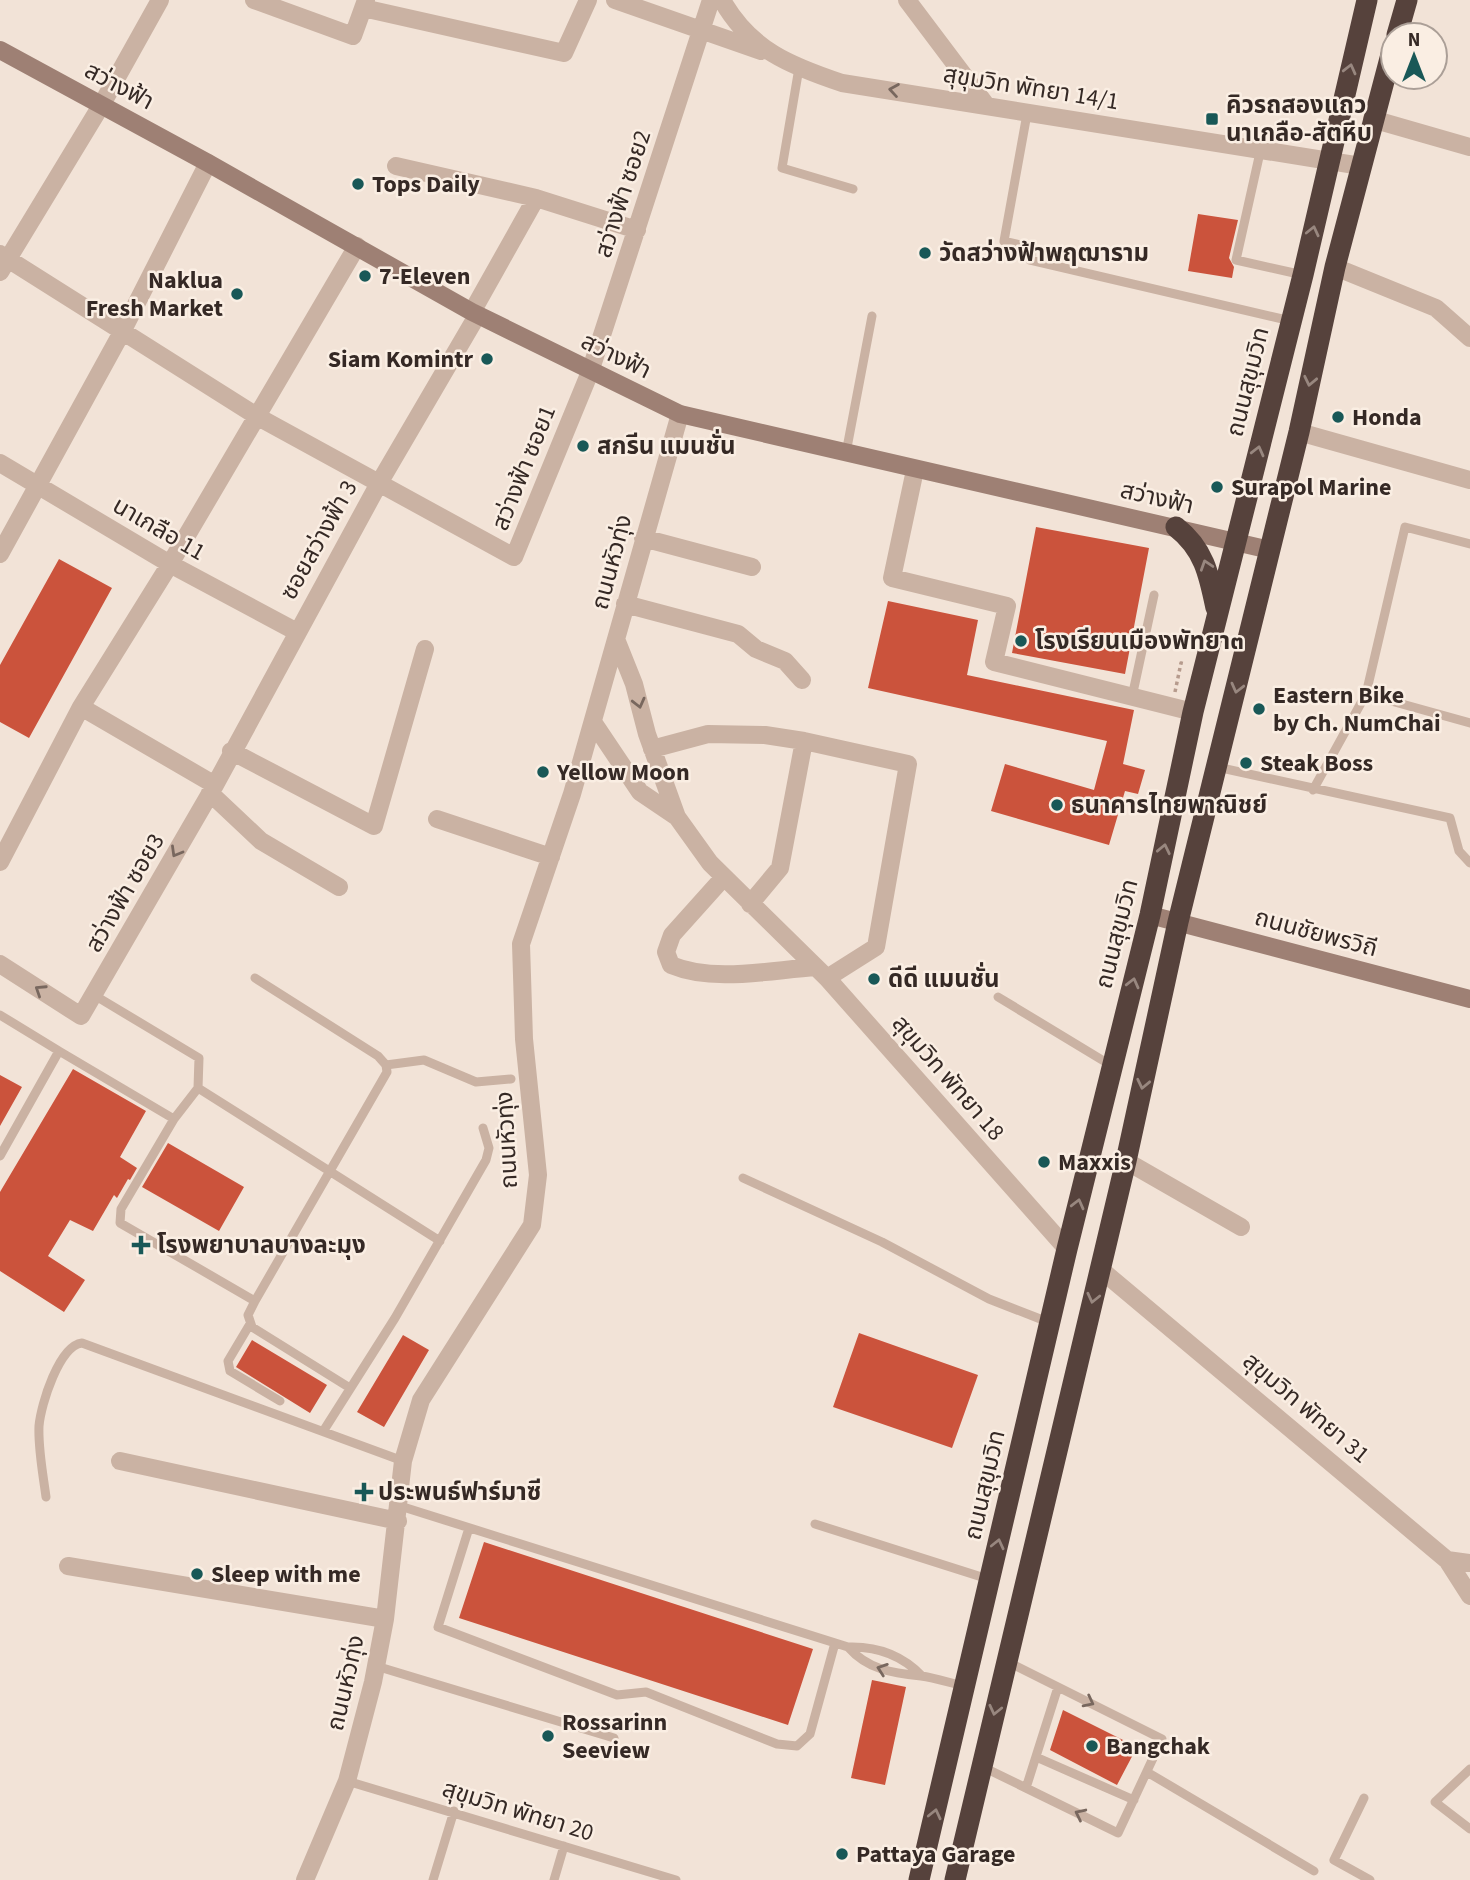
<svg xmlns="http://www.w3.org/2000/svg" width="1470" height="1880" font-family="'Source Sans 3','Noto Sans Thai',sans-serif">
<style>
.building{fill:#cb533c}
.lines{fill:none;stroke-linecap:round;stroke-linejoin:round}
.path{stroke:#b69b8d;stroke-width:3.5;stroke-dasharray:3.5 3.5;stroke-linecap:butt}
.lane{stroke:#cab2a3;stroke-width:9}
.street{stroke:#cab2a3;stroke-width:18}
.secondary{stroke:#9e8074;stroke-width:18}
.highway{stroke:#56423c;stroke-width:21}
.oneway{stroke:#98877f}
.oneway2{stroke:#78675e}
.poi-dot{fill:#195857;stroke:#faeee3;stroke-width:2.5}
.labels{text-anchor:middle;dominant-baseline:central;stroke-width:5;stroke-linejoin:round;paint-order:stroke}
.street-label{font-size:24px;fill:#352925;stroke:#faeee3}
.poi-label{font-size:24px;font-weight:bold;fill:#352925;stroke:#faeee3;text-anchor:start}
</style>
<rect width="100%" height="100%" fill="#f2e3d7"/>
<!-- building -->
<path class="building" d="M1198,214L1238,220L1229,258L1234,267L1232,278L1188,271Z
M1036,527L1149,548L1125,674L1012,653Z
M59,559L112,588L29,738L0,722V665Z
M888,601L978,620L967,675L1134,710L1123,764L1145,770L1138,794L1125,791L1109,845L991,811L1005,764L1094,790L1107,741L868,688Z
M73,1069L146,1111L120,1157L137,1168L130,1180L128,1179L117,1198L114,1195L93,1231L70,1220L48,1256L85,1280L64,1312L0,1271V1192Z
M0,1075L22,1087L0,1126Z
M168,1143L244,1187L219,1231L142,1187Z
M859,1333L978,1375L952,1448L833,1407Z
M403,1335L429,1350L384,1427L357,1412Z
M252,1340L327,1385L310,1413L236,1367Z
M484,1542L813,1649L788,1725L459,1618Z
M872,1680L906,1687L885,1785L851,1778Z
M1063,1710L1137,1747L1117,1785L1050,1750Z"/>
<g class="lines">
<!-- path -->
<path class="path" d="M1175,692L1181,663L1186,664"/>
<!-- lane -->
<path class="lane" d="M799,68L782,168L853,189
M1027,114L1004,241L1032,248L1030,260L1291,321
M1261,148L1236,260L1303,275
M846,453L872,316
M1470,544L1405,527L1366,694L1470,723
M1132,697L1154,595
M1217,767L1450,818L1459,851L1470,863
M1313,790L1366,694
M255,978L378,1056L386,1065L387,1072L255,1301
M94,995L199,1058L198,1088L174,1119L121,1209L120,1223L255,1301L248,1315L252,1327L350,1388
M998,997L1112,1066
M0,1015L59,1051L0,1156
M59,1051L174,1119
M386,1065L424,1060L476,1082L511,1079
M198,1088L440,1241
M743,1178L882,1242L989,1299L1048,1322
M250,1324L228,1361L230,1371L280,1401
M324,1430L395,1318L486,1160L489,1148L483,1128
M46,1497C43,1474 38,1449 39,1426C41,1404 59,1346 82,1343L403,1461
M400,1506L848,1647C878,1646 902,1655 922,1676
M815,1524L988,1579
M469,1528L438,1627L617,1695L646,1692L777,1744L797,1746L810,1734L835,1643
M848,1647C868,1670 893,1673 921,1676C936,1678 950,1683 964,1686
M376,1666L614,1738
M1036,1757L1134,1800
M983,1767L1118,1833L1162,1739L1008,1662
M1470,1769L1435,1802L1470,1829
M1147,1772L1314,1871
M347,1781L676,1880
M1026,1788L1058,1687
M1364,1798L1334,1860L1370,1880
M433,1880L454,1811
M554,1880L564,1846"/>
<!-- street -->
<path class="street" d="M254,0L353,36L366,0
M615,0L761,51
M722,0C750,50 791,66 842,83L1361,166
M907,0L986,105
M363,8L564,53L588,0
M1372,119L1470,147
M396,166L536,198L637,230
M0,254L258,417L514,557L590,372L711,0
M1335,267L1436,308L1470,338
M0,272L102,104L160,0
M472,312L536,198
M1299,432L1470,480
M0,463L170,564L297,632
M915,470L892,578L1007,606L994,662L1193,712
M643,538L752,567
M0,554L122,332L208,163
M625,604L738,634L756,649L785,661L802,680
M616,639L634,684L647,734L677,817L710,863L827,978L1067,1249
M81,707L215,785
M593,722L640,792L677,817
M652,749L708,734L765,735L804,741
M231,751L374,826L425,649
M210,793L261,841L339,887
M437,819L551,857
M0,862L81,707L170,564L357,246
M724,877L672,935L666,952L671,965C714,983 770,970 816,967
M750,904L780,868L804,741L908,764L876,947L827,978
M0,964L81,1016L215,785L378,485L478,314
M1126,1161L1241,1227
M1100,1269L1447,1560L1470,1596
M120,1461L398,1521
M1447,1560L1470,1563
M68,1566L385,1619
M305,1880L347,1781L373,1682L385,1619L403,1461L421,1400L532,1225L538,1175L524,1039L521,944L572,794L680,414"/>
<!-- secondary -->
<path class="secondary" d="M0,50L208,163L472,312L680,414L1270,550
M1150,915L1470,999"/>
<!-- highway -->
<path class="highway" d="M1397,35L1407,0
M1176,527C1204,549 1209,574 1216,608
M919,1880L1067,1249L1150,915L1193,712L1303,275L1367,0
M955,1880L1126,1161L1178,922L1299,432L1335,267L1393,47"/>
</g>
<!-- one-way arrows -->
<defs><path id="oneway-chevron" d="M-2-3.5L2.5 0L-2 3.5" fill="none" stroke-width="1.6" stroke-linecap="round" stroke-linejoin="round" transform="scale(1.75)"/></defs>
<g class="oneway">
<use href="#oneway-chevron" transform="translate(1350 69) rotate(-76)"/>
<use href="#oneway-chevron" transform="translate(1313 231) rotate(-77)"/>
<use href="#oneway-chevron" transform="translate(1310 381) rotate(102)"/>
<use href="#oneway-chevron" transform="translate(1258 451) rotate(-76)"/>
<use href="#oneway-chevron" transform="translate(1206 565) rotate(-108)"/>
<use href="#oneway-chevron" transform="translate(1237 688) rotate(104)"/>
<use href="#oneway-chevron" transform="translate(1164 849) rotate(-78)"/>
<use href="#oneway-chevron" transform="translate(1133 983) rotate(-76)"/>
<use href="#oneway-chevron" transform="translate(1143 1084) rotate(102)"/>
<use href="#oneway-chevron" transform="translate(1078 1204) rotate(-76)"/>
<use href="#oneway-chevron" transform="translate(1093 1298) rotate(103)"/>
<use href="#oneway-chevron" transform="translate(998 1544) rotate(-77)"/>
<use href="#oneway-chevron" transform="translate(995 1710) rotate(103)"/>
<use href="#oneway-chevron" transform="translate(935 1814) rotate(-77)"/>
</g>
<g class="oneway2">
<use href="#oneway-chevron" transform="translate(894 90) rotate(-171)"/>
<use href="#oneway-chevron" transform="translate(639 703) rotate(76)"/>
<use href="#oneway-chevron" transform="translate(176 852) rotate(120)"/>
<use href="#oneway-chevron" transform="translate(40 990) rotate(-147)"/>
<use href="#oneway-chevron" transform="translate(882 1669) rotate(-161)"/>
<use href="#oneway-chevron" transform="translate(1089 1702) rotate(27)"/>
<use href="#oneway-chevron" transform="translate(1080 1814) rotate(-154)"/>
</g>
<!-- markers -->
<g class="poi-dot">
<rect x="1205" y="112" width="14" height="14" rx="3.5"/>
<circle cx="358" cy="184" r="7"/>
<circle cx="925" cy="253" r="7"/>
<circle cx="365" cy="276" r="7"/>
<circle cx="237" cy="294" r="7"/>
<circle cx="487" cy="359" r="7"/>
<circle cx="1338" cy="417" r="7"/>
<circle cx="583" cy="446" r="7"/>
<circle cx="1217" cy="487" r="7"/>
<circle cx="1021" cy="641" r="7"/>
<circle cx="1259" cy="709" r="7"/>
<circle cx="1246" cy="763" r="7"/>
<circle cx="543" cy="772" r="7"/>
<circle cx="1057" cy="805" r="7"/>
<circle cx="874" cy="979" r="7"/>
<circle cx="1044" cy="1162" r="7"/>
<path d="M137.5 1234.5h7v7h7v7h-7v7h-7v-7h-7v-7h7z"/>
<path d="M360.5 1481.5h7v7h7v7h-7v7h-7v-7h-7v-7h7z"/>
<circle cx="197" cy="1574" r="7"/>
<circle cx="548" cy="1736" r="7"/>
<circle cx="1092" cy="1746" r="7"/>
<circle cx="842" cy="1854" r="7"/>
</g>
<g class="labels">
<!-- street labels -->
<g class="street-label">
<text transform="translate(119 86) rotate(28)">สว่างฟ้า</text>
<text transform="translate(1031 88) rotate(9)">สุขุมวิท พัทยา 14/1</text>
<text transform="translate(623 194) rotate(-72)">สว่างฟ้า ซอย2</text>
<text transform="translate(616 356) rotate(26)">สว่างฟ้า</text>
<text transform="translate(1248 382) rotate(-76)">ถนนสุขุมวิท</text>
<text transform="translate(524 468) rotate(-68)">สว่างฟ้า ซอย1</text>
<text transform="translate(1157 498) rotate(13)">สว่างฟ้า</text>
<text transform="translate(159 529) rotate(30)">นาเกลือ 11</text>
<text transform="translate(319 540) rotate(-61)">ซอยสว่างฟ้า 3</text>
<text transform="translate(612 562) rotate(-75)">ถนนหัวทุ่ง</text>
<text transform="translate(125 893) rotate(-60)">สว่างฟ้า ซอย3</text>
<text transform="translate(1316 933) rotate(15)">ถนนชัยพรวิถี</text>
<text transform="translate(1117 934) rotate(-76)">ถนนสุขุมวิท</text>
<text transform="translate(948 1078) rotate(49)">สุขุมวิท พัทยา 18</text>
<text transform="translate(507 1140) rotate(-93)">ถนนหัวทุ่ง</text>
<text transform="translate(1306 1408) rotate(40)">สุขุมวิท พัทยา 31</text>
<text transform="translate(985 1485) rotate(-77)">ถนนสุขุมวิท</text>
<text transform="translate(346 1683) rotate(-77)">ถนนหัวทุ่ง</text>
<text transform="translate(518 1811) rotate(17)">สุขุมวิท พัทยา 20</text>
</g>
<!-- poi labels -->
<g class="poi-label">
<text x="1226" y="105">คิวรถสองแถว<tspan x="1226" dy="28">นาเกลือ-สัตหีบ</tspan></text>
<text x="372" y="184">Tops Daily</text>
<text x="939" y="253">วัดสว่างฟ้าพฤฒาราม</text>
<text x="379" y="276">7-Eleven</text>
<text x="223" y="280" text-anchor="end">Naklua<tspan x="223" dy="28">Fresh Market</tspan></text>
<text x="473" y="359" text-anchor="end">Siam Komintr</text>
<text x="1352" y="417">Honda</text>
<text x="597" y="446">สกรีน แมนชั่น</text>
<text x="1231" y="487">Surapol Marine</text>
<text x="1035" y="641">โรงเรียนเมืองพัทยา๓</text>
<text x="1273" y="695">Eastern Bike<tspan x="1273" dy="28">by Ch. NumChai</tspan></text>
<text x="1260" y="763">Steak Boss</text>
<text x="557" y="772">Yellow Moon</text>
<text x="1071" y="805">ธนาคารไทยพาณิชย์</text>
<text x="888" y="979">ดีดี แมนชั่น</text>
<text x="1058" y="1162">Maxxis</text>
<text x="157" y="1245">โรงพยาบาลบางละมุง</text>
<text x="378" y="1492">ประพนธ์ฟาร์มาซี</text>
<text x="211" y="1574">Sleep with me</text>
<text x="562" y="1722">Rossarinn<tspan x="562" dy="28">Seeview</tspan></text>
<text x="1106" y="1746">Bangchak</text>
<text x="856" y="1854">Pattaya Garage</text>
</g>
</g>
<!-- north arrow -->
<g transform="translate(1414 56)"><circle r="33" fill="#faeee3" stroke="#ab9f97" stroke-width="2"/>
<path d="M0-5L12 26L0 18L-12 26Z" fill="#195857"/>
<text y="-10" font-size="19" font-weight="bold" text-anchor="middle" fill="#352925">N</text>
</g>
</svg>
